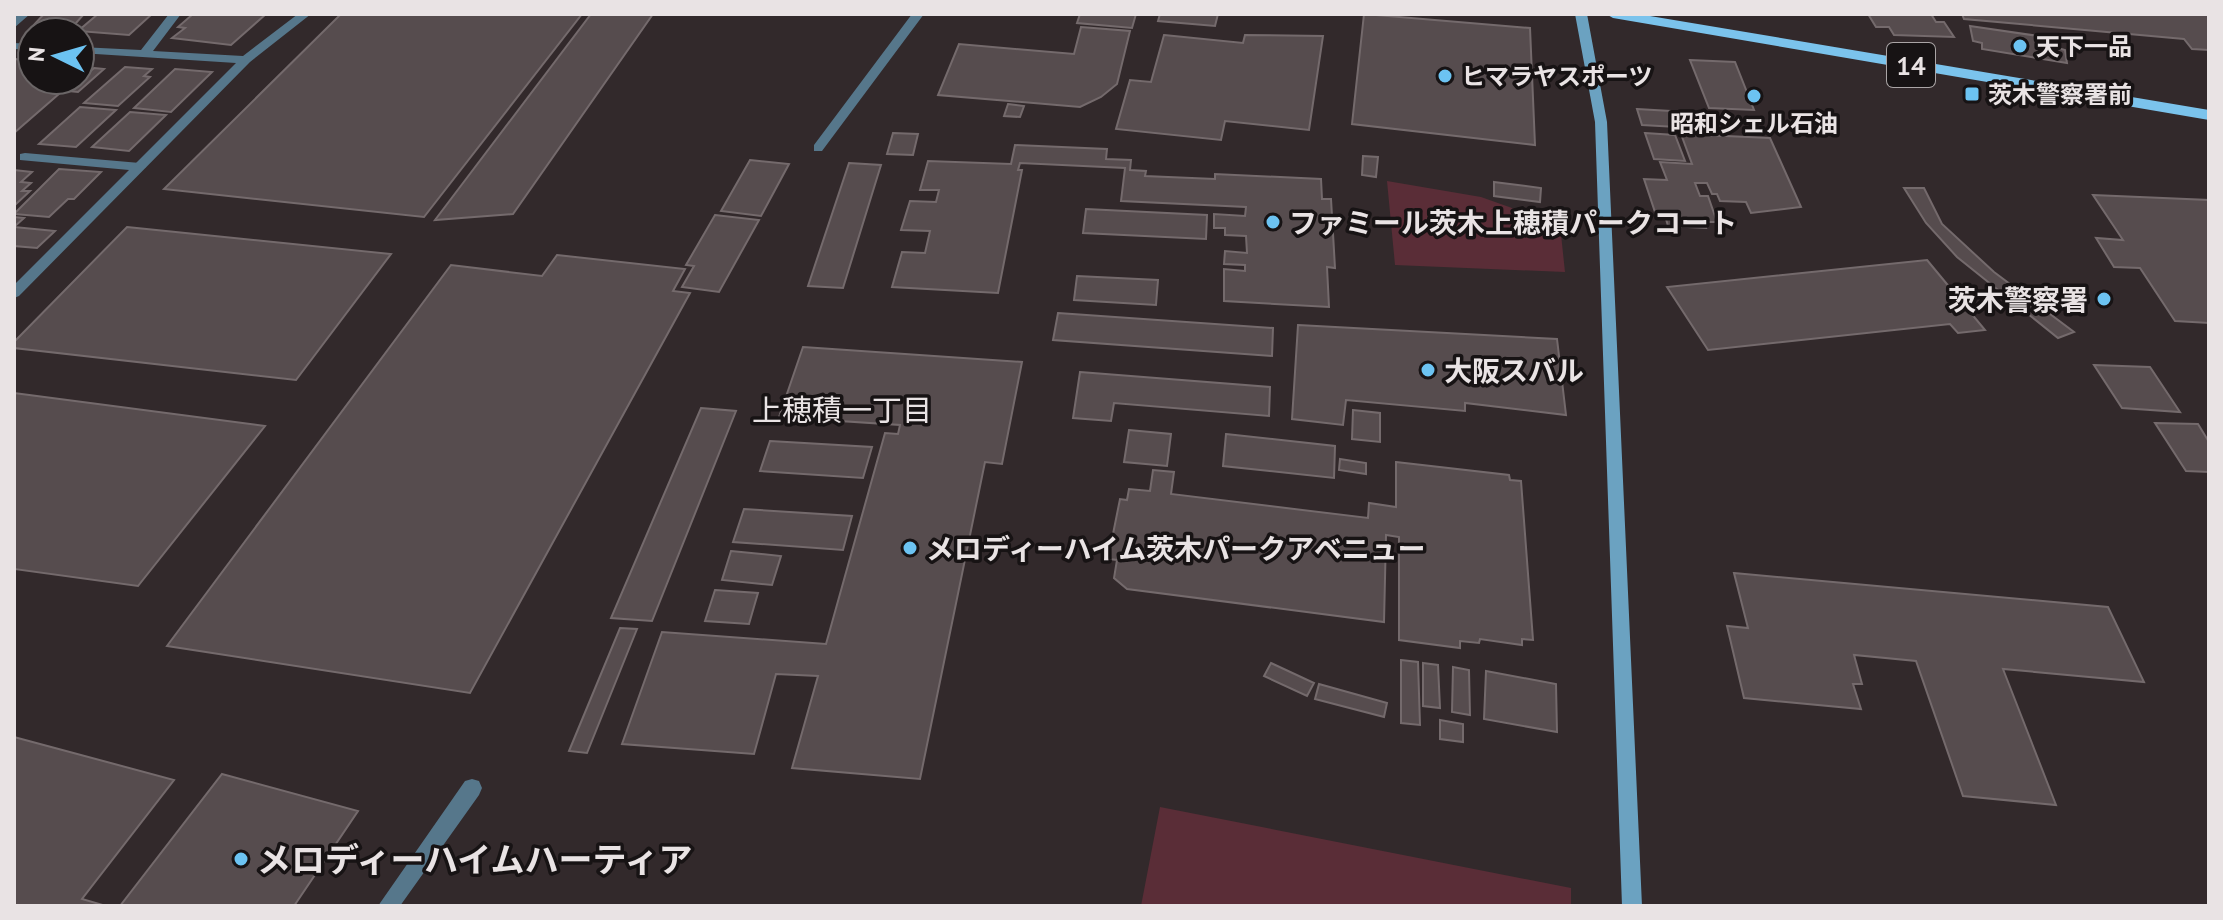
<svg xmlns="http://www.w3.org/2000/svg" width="2223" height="920" font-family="'PT Sans','Noto Sans JP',sans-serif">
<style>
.green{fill:#5a2d37}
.building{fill:#564c4e;stroke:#746a6c;stroke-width:2}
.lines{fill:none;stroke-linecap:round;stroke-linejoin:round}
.lane{fill:#56778b;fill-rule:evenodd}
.street{fill:#56778b;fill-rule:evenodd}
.secondary{fill:#6ba2c1;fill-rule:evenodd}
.primary{fill:#7bc3ec;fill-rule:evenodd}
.poi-dot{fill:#6cc3f2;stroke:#171314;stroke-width:3}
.labels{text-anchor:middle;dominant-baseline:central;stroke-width:7;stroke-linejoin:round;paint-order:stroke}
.far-poi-label{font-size:24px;font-weight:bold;fill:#e9e3e4;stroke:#171314;text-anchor:start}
.shield{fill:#171314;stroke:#aaa5a6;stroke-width:2}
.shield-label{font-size:26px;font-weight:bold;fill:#e9e3e4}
.poi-label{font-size:28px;font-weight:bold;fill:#e9e3e4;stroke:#171314;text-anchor:start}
.neighbourhood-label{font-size:30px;fill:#e9e3e4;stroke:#171314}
.near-poi-label{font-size:34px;font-weight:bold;fill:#e9e3e4;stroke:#171314;text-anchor:start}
</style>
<rect width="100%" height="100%" fill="#32292b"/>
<!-- green -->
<path class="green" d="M1387,181L1481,197L1560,225L1565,272L1395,265Z
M1160,807L1571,888V906H1141Z"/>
<!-- building -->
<path class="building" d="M44,14H84L69,31H38L41,28H31Z
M98,14H152L129,35L78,31Z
M193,14H266L231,45L172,38L185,28L178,27Z
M341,14H582L424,217L164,189Z
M591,14H653L513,214L435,220Z
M1080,14H1136L1132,28L1077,23Z
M1160,14H1218L1215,26L1158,21Z
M1364,14L1530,28L1535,145L1352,124Z
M1868,14H1931L1936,22H1944L1954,37L1894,35L1889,27H1876Z
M1962,14H2208L2209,50L2192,49L2184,39L1964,19Z
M1970,26L2052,38L2054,47L2065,50L2067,63L1982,49V43L1973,41Z
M1081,27L1130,31L1117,84L1101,97L1080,107L938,95L959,44L1074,54Z
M1164,35L1243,43L1245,35L1323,36L1309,130L1225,121L1221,140L1116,129L1130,80L1151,82Z
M14,59L32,60V80H75L14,133Z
M1690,60L1735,62L1754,110L1709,108Z
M125,67L152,69L144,76L150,77L118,106L84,103Z
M94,68L104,69L78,92L68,91Z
M175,69L212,72L171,112L134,108Z
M1008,104L1024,106L1020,117L1004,116Z
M80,107L116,110L76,147L39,144Z
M1637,109L1688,112L1694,128L1642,125Z
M130,112L166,115L129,151L92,147Z
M893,133L918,134L913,155L887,154Z
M1645,133L1675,135L1685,161L1654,159Z
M1681,134L1770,138L1801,207L1751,213L1746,202L1720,201L1717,194H1712L1707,183H1695L1700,196H1708L1717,222H1704L1706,228L1668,226L1666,219L1657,218L1644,179L1667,180L1660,162L1692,164Z
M1015,145L1107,149L1106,159L1131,160L1130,170L1146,171L1145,176L1215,179V174L1321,179L1322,199H1331L1335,268L1327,267L1329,307L1224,301V269L1245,271V265L1224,264L1225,251L1247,253L1246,236L1225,235V228H1214V214L1245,216L1246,207L1121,201L1125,168L1020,163L1018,170H1022L998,293L892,287L902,252L925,253L930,231L901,230L910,201L936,202L939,190H920L928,161L1011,164Z
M1363,156L1378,157L1376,177L1362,175Z
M750,160L789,164L761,216L721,211Z
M849,163L881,165L843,288L808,286Z
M59,169L101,172L74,199H68L49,217L14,214Z
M14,170L32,172L21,182L31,183L22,191H30L14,206Z
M1494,182L1541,188L1540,202L1494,196Z
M1904,188H1924L1942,224L1994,272L2074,332L2058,338L1957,257L1926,223Z
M2093,195L2209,200V323L2175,321L2140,268L2114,267L2096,238L2123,240Z
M1086,209L1207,215L1206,239L1083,233Z
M715,215L759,220L719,292L682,287L694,266L686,265Z
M14,217L24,218L14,227L55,231L37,248L14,246Z
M127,227L391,254L296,380L14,348V342Z
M557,255L685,269L673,291L690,293L470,693L167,646L451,265L542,276Z
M1927,260L1985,330L1958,333L1950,324L1708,350L1667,287Z
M1077,276L1158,280L1156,305L1074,300Z
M1058,313L1273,328L1272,356L1053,340Z
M1298,325L1557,339L1566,415L1465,403V411L1346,400L1343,425L1292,419Z
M803,347L1022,362L1002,464L985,462L920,779L792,768L818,676L776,674L754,754L622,744L662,632L826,644L885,433L898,434L900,425L779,417Z
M2094,365L2150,367L2180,412L2122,408Z
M1080,372L1270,387L1269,416L1114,403L1111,421L1073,418Z
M14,393L265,426L138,586L14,569Z
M701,408L736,411L652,621L611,618Z
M1353,410L1380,413V442L1352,439Z
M2155,423L2198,424L2209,442V472L2186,471Z
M1129,430L1171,434L1167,466L1124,462Z
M1226,434L1335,446L1334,478L1223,466Z
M770,441L872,447L863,478L760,471Z
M1340,459L1366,463V474L1339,470Z
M1396,462L1509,475L1510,480L1521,481L1533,640L1522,639V645L1480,639L1479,643L1460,641V648L1399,640V537L1386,535L1384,622L1127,589L1114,578L1117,560L1108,559L1120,499L1127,500L1129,489L1150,491L1153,470L1174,472L1171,494L1368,518L1369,503L1396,507Z
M744,509L852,516L843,550L733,542Z
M731,551L781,556L772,585L722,580Z
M1734,573L2108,607L2144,682L2003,669L2056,805L1963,796L1916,661L1854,655L1862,684H1853L1861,709L1744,698L1727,626L1748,628Z
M715,590L758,593L749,624L705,621Z
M620,628L637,629L587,753L569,751Z
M1401,660L1418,662L1420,725L1401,723Z
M1271,663L1314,683L1307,696L1264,676Z
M1423,663L1438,665L1440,708L1423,706Z
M1453,667L1469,670L1470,715L1452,712Z
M1486,671L1556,684L1557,732L1484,719Z
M1319,684L1387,703L1384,717L1315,699Z
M1440,720L1463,724V742L1440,739Z
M14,737L174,780L82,899L106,906L14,905Z
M222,774L358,811L294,906H120Z"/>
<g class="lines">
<!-- lane -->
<path class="lane" d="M25,153L140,163L146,167L140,171L20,160V154Z"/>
<!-- street -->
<path class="street" d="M18,14H30L14,28V18Z
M169,14H181L153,51L243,56L298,14H311L250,62L19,296L14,298V285L236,63L80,53V47L141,50Z
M912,14H924L822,151H814V145Z
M14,43L32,44V50L14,49Z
M472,779L479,781L482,788L479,795L400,906H378L465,781Z"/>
<!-- secondary -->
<path class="secondary" d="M1575,14H1587L1607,122L1642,906H1622L1595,122Z"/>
<!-- primary -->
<path class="primary" d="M1606,14H1638L2209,110V120L1613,18Z"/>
</g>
<!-- markers -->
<g class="poi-dot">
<circle cx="2020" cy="46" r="8"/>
<circle cx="1445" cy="76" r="8"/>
<rect x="1964" y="86" width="16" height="16" rx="4"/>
<circle cx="1754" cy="96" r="8"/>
<circle cx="1273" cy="222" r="8"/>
<circle cx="2104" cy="299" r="8"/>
<circle cx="1428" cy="370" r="8"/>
<circle cx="910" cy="548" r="8"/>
<circle cx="241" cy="859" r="8"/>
</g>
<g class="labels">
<!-- far-poi labels -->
<g class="far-poi-label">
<text x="2036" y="46">天下一品</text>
<text x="1461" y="76">ヒマラヤスポーツ</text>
<text x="1988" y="94">茨木警察署前</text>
<text x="1754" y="123" text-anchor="middle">昭和シェル石油</text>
</g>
<!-- shield labels -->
<rect class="shield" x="1887" y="43" width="48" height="44" rx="6"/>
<g class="shield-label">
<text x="1911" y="65">14</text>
</g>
<!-- poi labels -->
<g class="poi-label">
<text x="1289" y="222">ファミール茨木上穂積パークコート</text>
<text x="2088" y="299" text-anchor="end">茨木警察署</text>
<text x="1444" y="370">大阪スバル</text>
<text x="926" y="548">メロディーハイム茨木パークアベニュー</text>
</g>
<!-- neighbourhood labels -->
<g class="neighbourhood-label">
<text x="842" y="409">上穂積一丁目</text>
</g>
<!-- near-poi labels -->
<g class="near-poi-label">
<text x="257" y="859">メロディーハイムハーティア</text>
</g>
</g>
<!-- border -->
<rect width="2223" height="920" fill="none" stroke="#e9e3e4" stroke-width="32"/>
<!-- north arrow -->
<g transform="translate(56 56) rotate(275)"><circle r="38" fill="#171314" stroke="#6b6667" stroke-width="2"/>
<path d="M0-6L14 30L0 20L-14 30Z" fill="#6cc3f2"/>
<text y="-12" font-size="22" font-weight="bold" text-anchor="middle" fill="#e9e3e4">N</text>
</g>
</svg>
